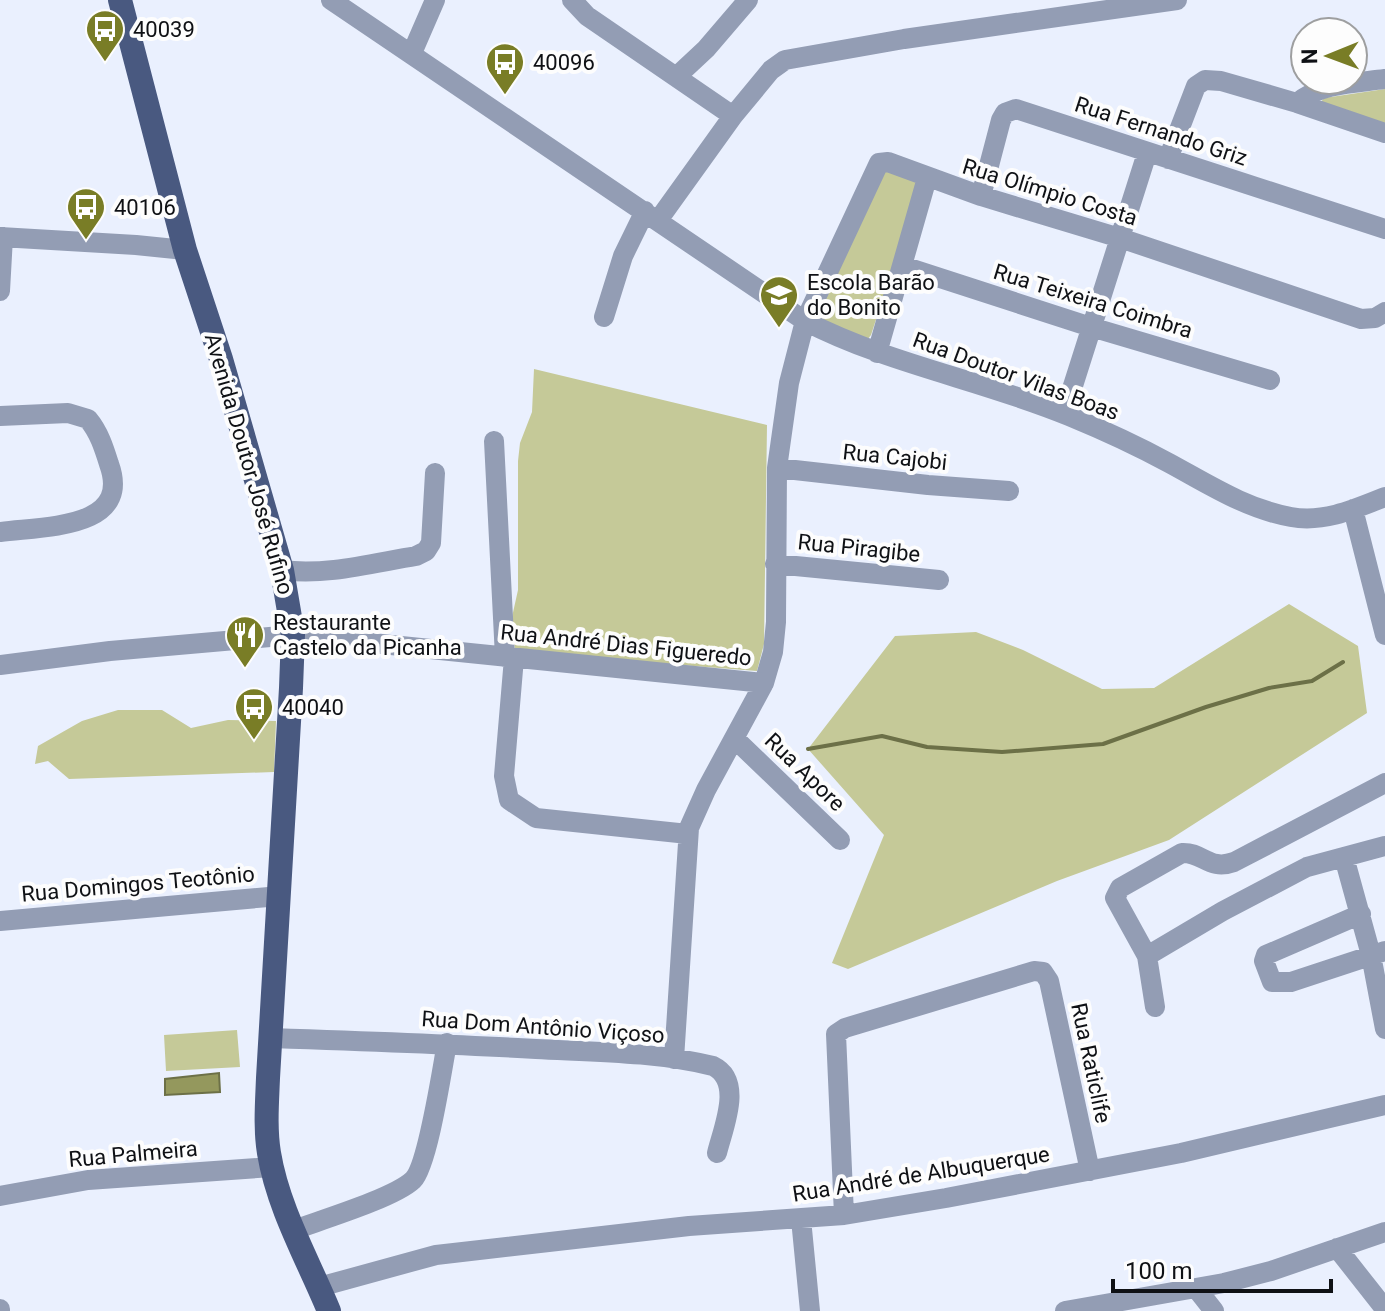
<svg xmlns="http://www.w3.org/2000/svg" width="1385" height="1311" font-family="Roboto,sans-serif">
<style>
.green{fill:#c5c998}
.water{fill:#94985d;stroke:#6c7047;stroke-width:2}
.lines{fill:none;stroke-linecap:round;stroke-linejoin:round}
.stream{stroke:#6c7047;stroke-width:4}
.minor{stroke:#939db4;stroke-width:20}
.major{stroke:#495980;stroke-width:24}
.labels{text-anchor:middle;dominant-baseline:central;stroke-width:8;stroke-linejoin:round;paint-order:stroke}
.poi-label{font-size:22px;fill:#0f1115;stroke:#fdfdfd;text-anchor:start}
.street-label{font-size:22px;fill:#0f1115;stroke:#fdfdfd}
</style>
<rect width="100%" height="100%" fill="#eaf0fe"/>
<!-- green -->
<path class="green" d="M1385,89V126L1321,102L1324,98Z
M880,166L921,182L871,335L868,339L815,319Z
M534,369L767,425L764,644L757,671L515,652L512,617L518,590V461L520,443L532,412Z
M1289,604L1358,646L1367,713L1169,840L1057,881L848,969L832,963L884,835L808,749L895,636L976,632L1023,650L1102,689L1154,688Z
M118,710H162L191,728L228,720L276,721L274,772L69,779L48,761L35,764L38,746L82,721Z
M237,1030L240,1067L166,1071L164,1035Z"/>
<!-- water -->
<path class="water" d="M219,1073L220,1092L165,1095V1079Z"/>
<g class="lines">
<!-- stream -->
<path class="stream" d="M808,749L882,736L927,747L1002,752L1103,744L1206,707L1269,688L1312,681L1343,662"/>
<!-- minor -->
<path class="minor" d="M331,0L805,321C888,364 982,380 1069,416C1103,430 1136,445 1169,463C1208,484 1246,509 1291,517C1324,523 1355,509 1385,497
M572,0L587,16L733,116
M412,53L435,0
M676,77L706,49L748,0
M1297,103C1320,83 1357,83 1385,79
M1168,159L1196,86L1205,80L1221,81L1297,103L1385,133
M981,196L1001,120L1005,113L1016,109L1385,229
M659,219L733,116L771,70L785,60L904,39L1177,0
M0,237L136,245L185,250
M903,266L1091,327L1270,380
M0,291L3,237
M604,317L623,256L645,211
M877,353L927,178
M1064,414L1147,153
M0,416L68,413L88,419C99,432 104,448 109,464C133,530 42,526 0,532
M494,441L505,657
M777,468L928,485L1009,491
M1353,509L1385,635
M775,564L939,580
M282,570C326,576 373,563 416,556L426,551L431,543L435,473
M514,658L504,776L509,800L536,818L688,834
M0,665L110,651L293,635L764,683
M735,739L840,840
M1344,857L1371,955L1385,1029
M1361,914L1266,955L1264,961L1272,982H1291L1385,951
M0,921L280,896
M1147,956L1223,911L1307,867L1385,846
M1155,1007L1147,956L1115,898L1120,888L1182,853C1203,852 1209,871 1234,862L1385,783
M272,1038C360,1041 448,1044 536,1049C595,1052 656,1052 713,1066C744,1081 723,1128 717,1153
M674,1059L689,828L706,790L764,683L773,652L776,622L777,468L789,383L805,321L879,163L888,162L981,196L1120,238L1361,319L1375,318L1385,312
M0,1196L88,1180L272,1167
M844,1215L836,1034L845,1028L1034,971L1043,972L1049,981L1090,1171
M801,1219L810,1311
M294,1230C321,1220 394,1198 413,1180C428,1165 442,1069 447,1043
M1337,1248L1385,1309
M319,1287L436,1255L689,1226L844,1215L946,1198L1181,1153L1385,1105
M1196,1288L1214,1311
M0,1309V1311
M1065,1311L1224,1283L1271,1271L1385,1232"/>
<!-- major -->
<path class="major" d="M120,0L185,250L221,359L282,570L293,635L291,688L268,1078C267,1103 265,1129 269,1153C278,1208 308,1260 329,1311"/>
</g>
<!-- icons -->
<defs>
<g id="bus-pin" transform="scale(2)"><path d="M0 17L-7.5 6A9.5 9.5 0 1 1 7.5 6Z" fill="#797d26" stroke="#fdfdfd"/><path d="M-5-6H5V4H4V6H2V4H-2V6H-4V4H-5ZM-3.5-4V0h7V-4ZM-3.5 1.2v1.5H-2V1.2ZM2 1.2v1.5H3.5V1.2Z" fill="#fff"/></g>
<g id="school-pin" transform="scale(2)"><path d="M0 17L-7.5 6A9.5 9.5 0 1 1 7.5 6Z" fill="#797d26" stroke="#fdfdfd"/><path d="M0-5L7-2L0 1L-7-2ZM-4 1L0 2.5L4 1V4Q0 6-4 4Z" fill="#fff"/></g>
<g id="restaurant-pin" transform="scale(2)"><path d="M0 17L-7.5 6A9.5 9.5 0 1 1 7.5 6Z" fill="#797d26" stroke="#fdfdfd"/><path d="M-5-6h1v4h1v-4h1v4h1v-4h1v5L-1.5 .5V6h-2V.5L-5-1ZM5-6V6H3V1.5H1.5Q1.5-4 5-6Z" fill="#fff"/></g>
</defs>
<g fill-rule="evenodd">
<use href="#bus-pin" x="105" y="29"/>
<use href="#bus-pin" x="505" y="62"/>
<use href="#bus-pin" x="86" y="207"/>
<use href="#school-pin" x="779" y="295"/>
<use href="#restaurant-pin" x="245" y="635"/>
<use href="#bus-pin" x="254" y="707"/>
</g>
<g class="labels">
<!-- poi labels -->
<g class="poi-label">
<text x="133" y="29">40039</text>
<text x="533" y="62">40096</text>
<text x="114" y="207">40106</text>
<text x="807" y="282">Escola Barão<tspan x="807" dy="25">do Bonito</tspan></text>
<text x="273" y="622">Restaurante<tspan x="273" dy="25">Castelo da Picanha</tspan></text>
<text x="282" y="707">40040</text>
</g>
<!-- street labels -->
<g class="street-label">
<text transform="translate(1161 131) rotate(18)">Rua Fernando Griz</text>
<text transform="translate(1050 192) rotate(17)">Rua Olímpio Costa</text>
<text transform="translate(1093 301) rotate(17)">Rua Teixeira Coimbra</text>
<text transform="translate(1016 376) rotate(20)">Rua Doutor Vilas Boas</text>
<text transform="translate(895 457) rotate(6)">Rua Cajobi</text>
<text transform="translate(249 464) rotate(74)">Avenida Doutor José Rufino</text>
<text transform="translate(859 548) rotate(6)">Rua Piragibe</text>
<text transform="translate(626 645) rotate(6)">Rua André Dias Figueredo</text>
<text transform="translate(805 772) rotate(44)">Rua Apore</text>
<text transform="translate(138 884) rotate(-5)">Rua Domingos Teotônio</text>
<text transform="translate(543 1027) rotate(4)">Rua Dom Antônio Viçoso</text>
<text transform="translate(1091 1063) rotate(78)">Rua Raticlife</text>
<text transform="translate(133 1154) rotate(-5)">Rua Palmeira</text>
<text transform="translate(921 1174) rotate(-9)">Rua André de Albuquerque</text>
</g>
</g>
<!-- north arrow -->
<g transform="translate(1329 56) rotate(269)"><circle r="38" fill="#fdfdfd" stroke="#9e9fa0" stroke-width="2"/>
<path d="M0-6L14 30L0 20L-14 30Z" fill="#797d26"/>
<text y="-12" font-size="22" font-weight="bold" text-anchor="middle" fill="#0f1115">N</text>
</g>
<!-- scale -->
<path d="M1113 1279v12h218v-12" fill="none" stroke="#0f1115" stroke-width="4"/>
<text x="1125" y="1279" font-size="24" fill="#0f1115" stroke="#fdfdfd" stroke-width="6" paint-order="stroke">100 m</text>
</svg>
